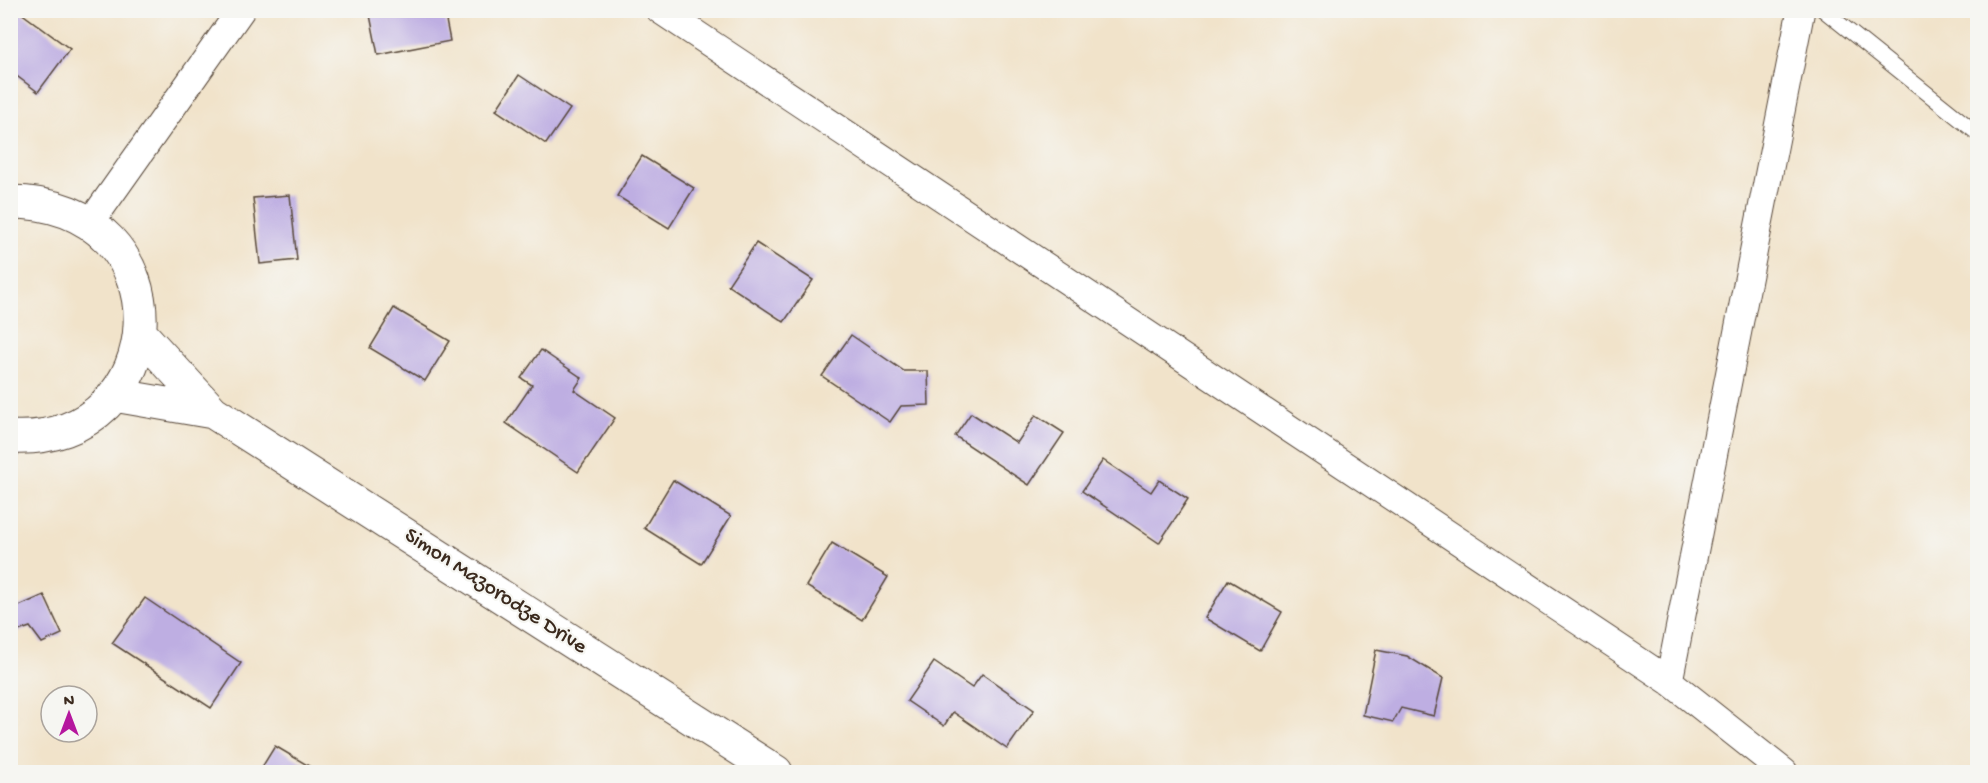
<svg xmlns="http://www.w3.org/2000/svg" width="1988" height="783" font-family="'Gochi Hand',sans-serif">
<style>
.building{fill:#beaee2}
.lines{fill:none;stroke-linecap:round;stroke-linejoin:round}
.lane-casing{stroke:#564638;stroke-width:16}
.street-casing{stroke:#564638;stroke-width:29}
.secondary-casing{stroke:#564638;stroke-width:35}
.lane{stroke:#fff;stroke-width:14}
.street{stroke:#fff;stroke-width:27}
.secondary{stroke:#fff;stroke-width:33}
.labels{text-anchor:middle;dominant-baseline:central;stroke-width:4.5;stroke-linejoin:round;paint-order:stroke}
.street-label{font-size:22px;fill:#3b2a1e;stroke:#f6f6f2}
</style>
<rect width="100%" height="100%" fill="#f6f6f2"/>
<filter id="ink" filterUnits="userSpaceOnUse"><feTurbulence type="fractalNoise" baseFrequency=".0167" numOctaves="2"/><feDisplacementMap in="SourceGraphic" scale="12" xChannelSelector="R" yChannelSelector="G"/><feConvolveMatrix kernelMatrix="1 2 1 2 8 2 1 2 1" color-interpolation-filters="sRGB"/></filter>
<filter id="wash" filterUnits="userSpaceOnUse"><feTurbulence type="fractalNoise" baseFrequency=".008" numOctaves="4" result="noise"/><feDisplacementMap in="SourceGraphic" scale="24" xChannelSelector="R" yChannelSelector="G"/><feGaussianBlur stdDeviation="1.35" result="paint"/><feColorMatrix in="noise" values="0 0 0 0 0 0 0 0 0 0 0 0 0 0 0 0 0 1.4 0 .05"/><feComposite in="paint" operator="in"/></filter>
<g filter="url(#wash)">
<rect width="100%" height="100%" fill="#f1e3ca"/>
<g id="blocks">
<!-- building -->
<path class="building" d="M10,10H17L70,49L38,92L14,74L10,79Z
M369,10H444L450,41L378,55Z
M519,75L570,109L546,144L496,110Z
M642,156L694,188L669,228L617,196Z
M290,195L297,260L260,264L253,198Z
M756,243L813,280L784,322L728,285Z
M394,308L450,341L425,381L370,348Z
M851,335L904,371H928L929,405L901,406L890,422L822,376Z
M541,350L582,378L574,390L615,418L578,472L506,423L532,385L521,378Z
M971,413L1017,443L1036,415L1064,433L1029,485L955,436Z
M1103,460L1151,492L1159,480L1188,499L1159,543L1082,491Z
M673,480L731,516L701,564L644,528Z
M832,543L888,577L862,620L806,586Z
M1228,580L1282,612L1260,651L1205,618Z
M44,595L62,634L42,643L30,627L10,634V604L17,607Z
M145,598L241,663L211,708L112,643Z
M1376,650L1407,656L1443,678L1434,716L1401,708L1393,722L1363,715Z
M934,662L972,688L982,674L1034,710L1007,749L953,712L944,726L907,701Z
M275,746L319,772H259Z"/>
</g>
</g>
<g filter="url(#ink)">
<use href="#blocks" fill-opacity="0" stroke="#564638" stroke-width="1.5"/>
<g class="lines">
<!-- lane casing -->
<g class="lane-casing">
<path id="lane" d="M1823,10L1978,134"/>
</g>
<!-- street casing -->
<g class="street-casing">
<path id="street" d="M660,10L1669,681L1784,772
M91,222L241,10
M1669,681L1801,10"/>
</g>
<!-- secondary casing -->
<g class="secondary-casing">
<path id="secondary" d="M10,202C190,202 177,447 10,437
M141,334L213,412L776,772
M114,395L213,412"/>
</g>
<!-- lane -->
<use href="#lane" class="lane"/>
<!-- street -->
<use href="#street" class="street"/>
<!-- secondary -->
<use href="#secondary" class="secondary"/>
</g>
</g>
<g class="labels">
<!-- street labels -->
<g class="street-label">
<text transform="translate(495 592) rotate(33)">Simon Mazorodze Drive</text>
</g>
</g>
<!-- margin -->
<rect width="1988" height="783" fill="none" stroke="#f6f6f2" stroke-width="36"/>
<!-- north arrow -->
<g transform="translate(69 714)"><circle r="28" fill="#f6f6f2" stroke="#aba49d" stroke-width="1.5"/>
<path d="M0-4.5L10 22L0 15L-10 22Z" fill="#b5179e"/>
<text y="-9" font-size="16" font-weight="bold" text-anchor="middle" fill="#3b2a1e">N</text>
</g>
</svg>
